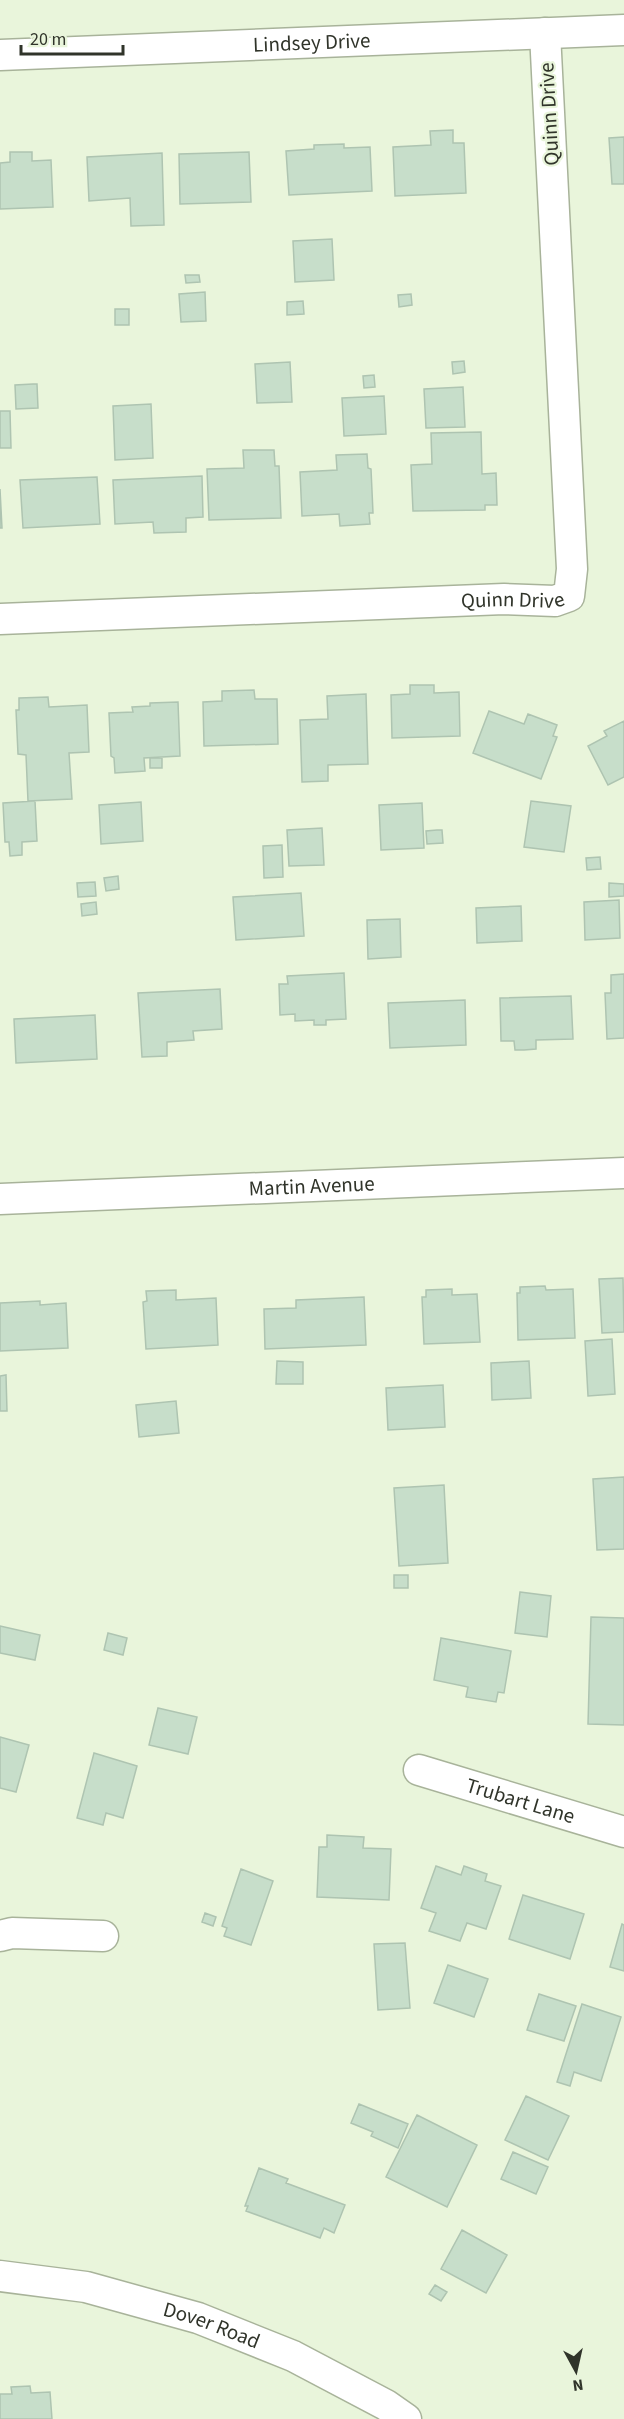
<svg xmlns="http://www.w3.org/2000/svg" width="624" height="2419" font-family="'Source Sans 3',sans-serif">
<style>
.building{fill:#c7deca;stroke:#aec4b1;stroke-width:1.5}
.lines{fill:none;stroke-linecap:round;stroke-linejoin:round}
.street-casing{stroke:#a8b39a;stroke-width:33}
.street{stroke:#fff;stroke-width:30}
.labels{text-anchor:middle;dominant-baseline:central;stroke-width:4.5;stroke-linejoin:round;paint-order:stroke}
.street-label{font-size:21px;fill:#30342a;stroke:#e9f5db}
</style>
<rect width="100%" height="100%" fill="#e9f5db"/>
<!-- building -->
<path class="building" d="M453,130V143H464L466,193L395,196L393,147L431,145L430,131Z
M624,137V184H612L609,138Z
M344,144V148L370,147L372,191L289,195L286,151L314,149V145Z
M10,152H32V161L51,160L53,207L0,209V163L10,162Z
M249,152L251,202L180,204L179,154Z
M162,153L164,225L131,226L130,198L89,201L87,157Z
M332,239L334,280L295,282L293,241Z
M185,275H199L200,282L186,283Z
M205,292L206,321L181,322L179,294Z
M411,294L412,305L399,307L398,295Z
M303,301L304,314L287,315V302Z
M115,309H129V325H115Z
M464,361L465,372L453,374L452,362Z
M290,362L292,402L257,403L255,364Z
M374,375L375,387L364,388L363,376Z
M33,384H37L38,408L16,409L15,385Z
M463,387L465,427L426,428L424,389Z
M384,396L386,434L344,436L342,398Z
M151,404L153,458L115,460L113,406Z
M0,411H10L11,448H0Z
M481,432L482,474L496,473L497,505H485V510L413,511L411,465L432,464L431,433Z
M243,450H274L275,466H279L281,518L209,520L207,469L244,468Z
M367,454L368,468L371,469L373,513H369L370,524L340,526L339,514L302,516L300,472L337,470L336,455Z
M202,476L203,517L186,518V532L154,533L153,522L115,524L113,480Z
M97,477L100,524L23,528L20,480Z
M0,489L2,528H0Z
M410,685H434V693L459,692L460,736L392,738L391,695L410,694Z
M254,690L255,699H277L278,744L204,746L203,702L222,701V691Z
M366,694L368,764L328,765V781L302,782L300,720L328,719L327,696Z
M48,697L49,707L87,705L89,752L69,753L72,799L28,801L26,755L18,754L16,710H19V698Z
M178,702L180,756L144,758L145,771L115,773L114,758L111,756L109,713L133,712L132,707L150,706V703Z
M489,711L524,724L528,714L557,725L553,736L557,737L541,779L473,753Z
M624,721V777L608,785L588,746L607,736L604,731Z
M150,758H162V768H150Z
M35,801L37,841L22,842V855L10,856L9,842H5L3,803Z
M531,801L571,806L564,852L524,847Z
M141,802L143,841L101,844L99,805Z
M422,803L424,848L381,850L379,805Z
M322,828L324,865L289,866L287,830Z
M437,830H442L443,843L427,844L426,831Z
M282,845L283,877L264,878L263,846Z
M600,857L601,869L587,870L586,858Z
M118,876L119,889L106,891L104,878Z
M95,882L96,896L78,897L77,883Z
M609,883L624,884V896L609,897Z
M301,893L304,936L236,940L233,897Z
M619,900L620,938L585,940L584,902Z
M96,902L97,914L82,916L81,904Z
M521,906L522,941L477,943L476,908Z
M400,919L401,957L368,959L367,920Z
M344,973L346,1019L326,1020V1025H314V1020L295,1021V1014L280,1015L279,984H288L287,976Z
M624,974V1038L607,1039L605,993H611V975Z
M220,989L222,1029L193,1031L194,1040L167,1042V1056L142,1057L138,993Z
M571,996L573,1039L536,1040V1049L524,1050H515L514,1041H501L500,998Z
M465,1000L466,1045L390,1048L388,1003Z
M95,1015L97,1059L16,1063L14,1019Z
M623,1278L624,1332L602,1333L599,1279Z
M545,1286L546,1290L573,1289L575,1338L518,1340L517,1293H520V1287Z
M452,1289V1295L477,1294L480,1342L424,1344L422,1297H426V1290Z
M176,1290V1300L216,1298L218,1345L146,1349L143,1302L147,1301L146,1291Z
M364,1297L366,1345L265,1349L264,1309L296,1308V1300Z
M40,1301V1305L66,1303L68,1348L0,1351V1303Z
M612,1339L615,1394L588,1396L585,1341Z
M277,1361L303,1362V1384H276Z
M529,1361L531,1398L492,1400L491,1363Z
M6,1375L7,1411H0V1376Z
M443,1385L445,1427L388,1430L386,1388Z
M176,1401L179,1433L139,1437L136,1405Z
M624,1477V1549L597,1550L593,1479Z
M444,1485L448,1563L399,1566L394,1488Z
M394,1575H408V1588H394Z
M520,1592L551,1596L547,1637L515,1633Z
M591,1617L624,1618V1725L588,1724Z
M0,1626L40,1635L35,1660L0,1653Z
M108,1633L127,1638L123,1655L104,1650Z
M441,1638L511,1651L504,1693L498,1692L496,1702L466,1697L468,1687L434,1680Z
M158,1708L197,1717L188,1754L149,1745Z
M0,1737L29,1745L16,1792L0,1788Z
M94,1753L137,1766L123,1818L106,1813L103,1825L77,1818Z
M327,1835L364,1837L363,1848L391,1849L389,1900L317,1897L319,1847H327Z
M436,1866L461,1875L464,1866L487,1874L485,1881L501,1886L486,1929L467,1923L460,1941L429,1931L436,1913L421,1908Z
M241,1869L273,1881L251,1945L224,1936L227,1928L222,1926Z
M523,1895L584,1914L570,1959L509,1939Z
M205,1913L216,1917L213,1926L202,1922Z
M622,1924L624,1925V1971L610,1967Z
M405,1943L410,2008L378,2010L374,1944Z
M448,1965L488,1979L474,2017L434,2003Z
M539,1994L576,2006L564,2041L527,2030Z
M582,2004L621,2017L601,2081L574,2072L570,2086L557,2082Z
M526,2096L569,2116L548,2160L505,2140Z
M359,2104L408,2124L398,2148L371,2136L373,2132L351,2123Z
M417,2115L477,2145L447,2207L386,2177Z
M513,2152L548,2167L536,2194L501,2179Z
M259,2168L288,2179L286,2183L345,2205L334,2233L324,2228L320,2238L246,2211L248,2206H245Z
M462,2230L507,2255L486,2293L441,2269Z
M435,2285L447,2292L441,2301L429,2294Z
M30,2386L31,2393L50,2392L52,2419H0V2394H12L11,2387Z"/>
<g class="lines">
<!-- street casing -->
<g class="street-casing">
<g id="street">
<path id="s1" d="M0,55L624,30"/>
<path id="s2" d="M0,619L504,599L555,601L569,596L572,569L545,33"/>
<path id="s3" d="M0,1199L624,1173"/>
<path id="s4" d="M419,1770L624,1832"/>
<path d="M0,1936L12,1933L103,1936"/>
<path id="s5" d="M0,2276L86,2287L198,2318L293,2356L386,2405L406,2419"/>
</g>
</g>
<!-- street -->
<use href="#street" class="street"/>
</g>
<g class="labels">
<!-- street labels -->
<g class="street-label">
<text stroke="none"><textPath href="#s1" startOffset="312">Lindsey Drive</textPath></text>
<text transform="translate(549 114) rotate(-93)">Quinn Drive</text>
<text stroke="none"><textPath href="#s2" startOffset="513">Quinn Drive</textPath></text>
<text stroke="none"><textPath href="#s3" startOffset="312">Martin Avenue</textPath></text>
<text stroke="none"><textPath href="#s4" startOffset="106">Trubart Lane</textPath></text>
<text stroke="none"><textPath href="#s5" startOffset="218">Dover Road</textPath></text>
</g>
</g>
<!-- north arrow -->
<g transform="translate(576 2371) rotate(172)" stroke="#e9f5db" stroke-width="4.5" paint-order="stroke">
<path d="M0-4.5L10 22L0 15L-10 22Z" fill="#30342a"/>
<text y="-9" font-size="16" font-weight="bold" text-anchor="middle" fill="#30342a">N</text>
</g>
<!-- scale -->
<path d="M21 45v9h102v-9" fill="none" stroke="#30342a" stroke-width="3"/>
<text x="30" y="45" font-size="18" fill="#30342a" stroke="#e9f5db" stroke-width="4.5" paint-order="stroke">20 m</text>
</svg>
